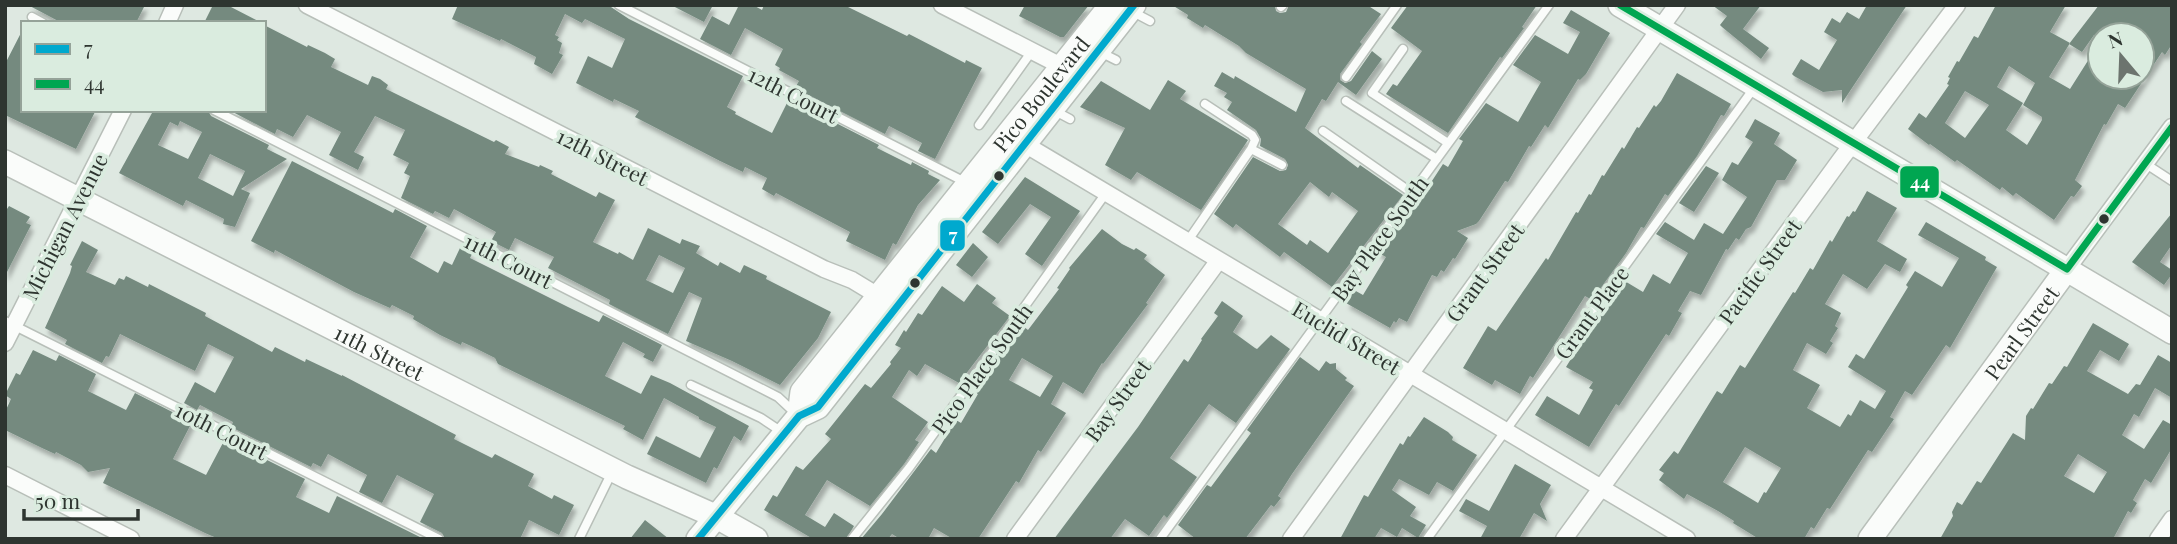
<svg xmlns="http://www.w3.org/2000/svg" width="2177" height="544" font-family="'Playfair Display',serif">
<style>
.building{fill:#748a7f;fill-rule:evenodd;filter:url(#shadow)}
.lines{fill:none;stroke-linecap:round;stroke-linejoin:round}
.lane-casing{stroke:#b8bfb9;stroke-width:11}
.street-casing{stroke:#b8bfb9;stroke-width:19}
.secondary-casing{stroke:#b8bfb9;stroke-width:26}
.lane{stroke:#fafcfa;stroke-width:8}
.street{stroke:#fafcfa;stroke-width:16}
.secondary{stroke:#fafcfa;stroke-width:23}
.bus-1-casing{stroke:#daecdf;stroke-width:12}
.bus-2-casing{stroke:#daecdf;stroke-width:12}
.bus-1{stroke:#00a9ce;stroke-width:7}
.bus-2{stroke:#00a651;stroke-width:7}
.bus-dot{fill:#2e3530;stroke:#daecdf;stroke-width:2.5}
.labels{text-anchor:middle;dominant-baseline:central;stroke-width:7;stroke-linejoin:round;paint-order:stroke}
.street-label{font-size:21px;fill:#2e3530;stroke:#daecdf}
.line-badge{stroke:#daecdf;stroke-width:2.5}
.badge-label{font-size:19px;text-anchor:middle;font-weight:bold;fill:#fff}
</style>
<defs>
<filter id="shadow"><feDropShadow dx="3" dy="5.5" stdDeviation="2" flood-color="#0004"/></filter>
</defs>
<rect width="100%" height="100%" fill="#dee8e1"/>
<!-- building -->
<path class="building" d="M28,5H145L136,23H62Z
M213,5L229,6L262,23H204Z
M458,5H608L629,19L743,76L727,107L736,112L735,114L772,133L789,99L879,145L877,148L911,165L912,162L929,171L928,174L940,180L918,205L896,245L893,243L885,260L846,241L850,232L776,193L774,196L762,189L767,178L745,167L743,172L720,161L635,117L639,111L614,99L613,102L576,83L588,56L612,68L625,39L585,19L582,23L565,14L555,35L559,37L557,40L562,43L559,53L563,55L552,74L534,64L536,57L501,39L500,41L452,19Z
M671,5H713L704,22Z
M739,5H753L762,10L764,5H844L907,36L909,34L965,63L966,60L982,68L935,159L918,151L922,143L889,126L885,134L795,88L799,81L779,70L780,68L775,65L783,49L745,28L731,55L700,39L712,16L729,25Z
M1025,5H1089L1064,37H1060L1019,16Z
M1172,5H1275L1276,11L1280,13L1286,12L1289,5H1367L1381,14L1360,42L1362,44L1340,74V80L1345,83L1351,81L1372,51L1382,59L1356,95L1338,82L1326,101L1322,99L1305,128L1358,168L1360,165L1403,195L1332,287L1284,252L1280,257L1236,224L1233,228L1214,214L1253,157L1280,171L1286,170L1288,165L1285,159L1260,146L1261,139L1256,130L1227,110L1232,102L1224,97L1227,93L1214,86L1222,72L1234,79L1235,76L1296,112L1306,89L1246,53L1239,46L1205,25L1203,28L1187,18L1188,15ZM1310,182L1329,197L1332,192L1358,211L1328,253L1310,240L1307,245L1278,224Z
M1408,5H1537L1522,27L1524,28L1502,58L1500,57L1448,133L1386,94L1393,84L1397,86L1422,51L1391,28Z
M1712,5H1761L1743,29L1769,48L1761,59L1722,27L1720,25L1727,16Z
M1867,5H1907L1842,103V90L1823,92L1794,76L1792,74L1801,59L1819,70L1837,40L1824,32L1832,18L1840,23L1847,12L1859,19Z
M1996,5H2066L2050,32L2070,43L2049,77L2070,89L2089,59L2100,66V77H2142V35H2094L2082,52L2069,44L2099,5H2172V44L2165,55L2162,52L2125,108L2118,104L2106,125L2104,124L2075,180L2082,186L2074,197L2071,196L2054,220L2016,193L2013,196L2002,187L2000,190L1957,160L1955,162L1930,144L1929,145L1908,129L1919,113L1926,118L1949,85L1947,84L1950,78L1948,77L1957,61L1959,62L1974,36L1978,38ZM2009,66L2035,83L2023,105L2042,117V120L2027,145L2006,130L2023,103L1997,87ZM1965,91L1989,105L1965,138L1945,123Z
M1571,10L1610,33L1586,74L1580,80L1578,79L1548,128L1545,125L1531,147L1529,146L1508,182L1505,181L1479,221L1476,224L1457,231L1468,238L1455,259L1453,258L1444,272L1441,270L1437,277L1432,275L1407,322L1399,318L1396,323L1394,321L1390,328L1346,303L1354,290L1363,295L1386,257L1377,252L1414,202L1417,204L1443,164L1448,167L1463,141L1459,139L1486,103L1518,122L1541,82L1513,65L1535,35L1568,54L1580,32L1563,23Z
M264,25L307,47L308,45L325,53L335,59L331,67L368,85L372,76L380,79L388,85L386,89L494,142L496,140L509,147L505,154L539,167L540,165L553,171L551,174L596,197L599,192L615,200L593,242L618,254L619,252L633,260L648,228L680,244L682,239L700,246L696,253L718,266L720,262L740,273L744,265L767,276L766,279L831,312L818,338L780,385L732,361L686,341L702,298L689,292L668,334L609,304L610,300L548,268L554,257L515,238L509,250L491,241L496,232L454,209L449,218L435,211L433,214L401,198L410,176L404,173L409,163L393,155L405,130L375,116L354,152L364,157L358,170L329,155L341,132L307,115L293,137L277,129L275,134L229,110H264ZM659,255L685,268L673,293L646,280Z
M23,29V110H96L76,149L5,115V64Z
M1677,73L1731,104L1724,116L1721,115L1697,156L1668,196L1665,194L1644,228L1641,227L1626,253L1592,300L1585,296L1533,378L1530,376L1520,394L1495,380L1492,385L1463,368L1488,326L1496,331L1546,258L1548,260L1576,212L1578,213L1589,194L1591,195L1602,175L1604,176L1622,147L1624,149L1637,127L1639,128L1654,105L1656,107L1661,101Z
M1168,80L1186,91L1180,99L1248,140L1201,210L1137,172L1131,180L1105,165L1125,128L1080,107L1101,81L1150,110Z
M146,110H208L211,116L269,145L267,149L287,159L241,189L250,193L235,227L223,224L224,219L186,200L183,206L119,173L152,113ZM180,121L202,132L188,159L158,145L170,122L178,126ZM210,154L245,171L233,196L198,178Z
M1755,119L1780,133L1774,144L1797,160L1785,180H1777L1751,227L1746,229L1739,240L1736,238L1728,250L1726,249L1701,295L1690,291L1678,311L1682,313L1669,336L1666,334L1619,406L1616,404L1589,447L1535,415L1547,396L1579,415L1593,390L1589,388L1593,382L1566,367L1596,318L1623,280L1643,292L1653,274L1670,284L1688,253L1656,234L1665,222L1694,240L1704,223L1723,234L1747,197L1722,180L1732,162L1738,165L1753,142L1745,137Z
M292,161L393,213L395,209L427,226L410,257L438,273L444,261L452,265L460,248L472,254L470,258L568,307L599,322L603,315L662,345L653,362L643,357L645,354L623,342L605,376L641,394L651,375L670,383L749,426L741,441L734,436L717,469L714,467L706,483L647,454L656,436L700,458L716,427L699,419V417L664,398L643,440L623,429L625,426L498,364L495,358L471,346L462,342L461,345L440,335L413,319L414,316L392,305L390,308L354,292L275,250L274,253L251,241Z
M1706,166L1719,173L1694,212L1679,203Z
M1025,177L1080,211L1042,266L1025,254L1051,217L1030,204L998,244L982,232Z
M1867,191L1897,208L1877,241L1907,259L1900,272L1885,264L1867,289L1843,274L1825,304L1841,313L1835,326L1838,328L1830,341L1833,343L1826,354L1807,343L1793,370L1820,385L1807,408L1840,427L1848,414L1851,416L1860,400L1875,409L1886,391L1848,367L1856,354L1864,359L1908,287L1906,285L1915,271L1942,287L1959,258L1918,235L1926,222L1986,257L1985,260L1997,267L1950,348L1946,345L1912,395L1905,391L1890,417L1894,419L1872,452L1868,450L1830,509L1827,508L1814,529L1811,527L1804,539H1759L1733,523L1734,521L1718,511L1687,494L1684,499L1659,480L1664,473L1659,470L1674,451L1678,454L1717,391L1722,394L1740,365L1745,368L1793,292L1795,293L1810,268L1813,270L1830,240L1832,242L1847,216L1849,217L1853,211L1855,212ZM1745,447L1781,468L1766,493L1764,492L1758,503L1723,482Z
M9,206L30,217L26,223L31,225L5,276V212Z
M2172,213L2171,246L2160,262L2172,270V274L2164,285L2132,262Z
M1102,229L1122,244L1134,250L1136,248L1147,255L1144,259L1165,275L1146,303L1148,304L1103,364L1102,363L1083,394L1063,382L1051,404L1066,413L1041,452L1038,450L1019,483L1016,481L978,539H953L934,528L928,539H900L892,534L888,539H861L882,514L931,449L936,453L956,420L961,423L978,394L974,392L1020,324L1028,330L1059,289L1057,288L1070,269L1069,268ZM1022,358L1053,376L1040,397L1009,380Z
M82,241L98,250L86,272L115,285L119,278L124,280L126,276L148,287L149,284L206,313L205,316L272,352L275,347L305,362L306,359L342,376V375L456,435L454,439L492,458L495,454L534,474L528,486L552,499L554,495L574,505L559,535L529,520L520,539H445L442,533L420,522L434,494L397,475L382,503L359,492L367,475L328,454L321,467L313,463L311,467L231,427L233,422L200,405L197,410L184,403L195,382L215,393L234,357L208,344L195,371L120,334L109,357L106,356L102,363L65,344L67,340L45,328L70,273L72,266L70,265Z
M973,243L988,257L972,277L956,265Z
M977,284L996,298L992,303L1010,316L959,383L925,364L917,376L909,370L892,397L928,422L915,440L919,442L904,464L870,506L827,480L805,515L825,527L834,513L854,526L846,539H813L764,510L773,495L777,497L796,466L803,470L831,439L825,434L865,384L871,388L891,364L890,362L901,348L895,345L904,330L906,332L918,313L922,315L942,286L964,302Z
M1222,301L1243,316L1233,332L1255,348L1257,349L1271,335L1290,349L1236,423L1209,404L1170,458L1197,477L1167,518L1164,515L1149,536L1125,519L1110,539H1054L1138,427L1184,359L1188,362L1202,340L1201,339L1218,316L1214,313Z
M2093,323L2129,344L2119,361L2100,350L2087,371L2128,394L2136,384L2140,385L2158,355L2172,363V398L2155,388L2139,417L2134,414L2122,435L2144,449L2163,420L2172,425V448L2151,483L2145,479L2133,500L2137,503L2131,513L2128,511L2113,539H1940L1953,516L1952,512L1957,502L1962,505L1977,481L1981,483L2013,433L2025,440L2026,416L2031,408L2033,409L2049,383L2052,384L2064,366L2067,367ZM2078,454L2107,472L2094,493L2064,476Z
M33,350L56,361L59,355L96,374L88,391L126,410L135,393L192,422L173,459L206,475L225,439L305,479L296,497L329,513L337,496L424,539H219L205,533L103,483L110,468L88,472L81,465L56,452L55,454L42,448L5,430V412L11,399L5,395L16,373L20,375Z
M1300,357L1319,371L1326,361L1330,364L1336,363V369L1347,378L1345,380L1354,386L1292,474L1278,496L1281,498L1274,507L1271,505L1245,539H1196L1178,525L1207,485L1211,487L1251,433L1247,430Z
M1424,417L1448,432L1453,437L1452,440L1477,455L1466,472L1453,491L1437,482L1429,495L1399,479L1392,490L1416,507L1410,516L1426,525L1418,538L1402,528L1397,537L1381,528L1374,539H1340L1364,495L1368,497L1400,443L1403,445L1408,436L1410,437Z
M1515,464L1551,485L1540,504L1547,521L1534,513L1519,539H1480L1487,526L1459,511L1466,499L1489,511Z
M645,520L669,539H630Z"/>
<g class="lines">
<!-- lane casing -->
<g class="lane-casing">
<path id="lane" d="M619,5L965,182
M1281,7L1283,5
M1133,12L1150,21
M32,17L43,23
M1403,49L1372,93L1448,143
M1100,52L1116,60
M1346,77L1397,5
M1346,101L1437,159
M214,110L778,397L794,412
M1055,111L1070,119
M979,125L1032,51
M1323,131L1412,193
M1251,149L1282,165
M2146,164L2172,181
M1187,242L1251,149L1255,140L1252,135L1205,104
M5,321L439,539
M691,385L761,418L782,432
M579,539L612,472
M852,539L909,468L1106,193
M1160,539L1549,5
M1427,539L1754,88"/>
</g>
<!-- street casing -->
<g class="street-casing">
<path id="street" d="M307,5L824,269L852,280L885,300
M942,5L1071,71
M167,23L175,5
M1016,139L1687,539
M2067,269L2172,127
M5,343L123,110
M5,475L131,539
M1015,539L1219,260
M1291,539L1677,5
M1564,539L1841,159L1957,5
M2158,539L2172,519"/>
</g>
<!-- secondary casing -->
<g class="secondary-casing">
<g id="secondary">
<path d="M1620,5L2172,332"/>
<path id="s1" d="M5,162L627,477L715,516L756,539"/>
<path id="s2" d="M799,416L802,392L1111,5"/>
<path d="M698,539L799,416L818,407L1134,5"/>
<path id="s3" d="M1870,539L2067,269"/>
</g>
</g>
<!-- lane -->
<use href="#lane" class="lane"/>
<!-- street -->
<use href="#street" class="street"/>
<!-- secondary -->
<use href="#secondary" class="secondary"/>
<!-- bus-1 casing -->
<g class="bus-1-casing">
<path id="bus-1" d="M698,539L799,416L818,407L1134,5"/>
</g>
<!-- bus-2 casing -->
<g class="bus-2-casing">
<path id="bus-2" d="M1620,5L2067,269L2172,127"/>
</g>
<!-- bus-1 -->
<use href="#bus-1" class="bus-1"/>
<!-- bus-2 -->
<use href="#bus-2" class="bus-2"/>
</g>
<!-- markers -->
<g class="bus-dot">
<circle cx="999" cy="176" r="6"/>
<circle cx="2104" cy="219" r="6"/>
<circle cx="915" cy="283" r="6"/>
</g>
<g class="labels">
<!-- street labels -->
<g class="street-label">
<text stroke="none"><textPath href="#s2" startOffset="406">Pico Boulevard</textPath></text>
<text transform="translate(794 94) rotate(27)">12th Court</text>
<text transform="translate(603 156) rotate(27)">12th Street</text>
<text transform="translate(64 226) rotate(-63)">Michigan Avenue</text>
<text transform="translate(1379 238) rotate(-54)">Bay Place South</text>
<text transform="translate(509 260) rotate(27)">11th Court</text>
<text transform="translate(1759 271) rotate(-54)">Pacific Street</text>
<text transform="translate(1484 272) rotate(-54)">Grant Street</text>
<text transform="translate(1591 312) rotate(-54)">Grant Place</text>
<text stroke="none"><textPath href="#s3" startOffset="256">Pearl Street</textPath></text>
<text transform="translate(1347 337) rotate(31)">Euclid Street</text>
<text stroke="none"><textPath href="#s1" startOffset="420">11th Street</textPath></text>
<text transform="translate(981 368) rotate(-54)">Pico Place South</text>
<text transform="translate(1117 400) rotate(-54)">Bay Street</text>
<text transform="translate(222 430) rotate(27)">10th Court</text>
</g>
</g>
<g class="line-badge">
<rect x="1899" y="165" width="41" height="34" rx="7" fill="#00a651"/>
<rect x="939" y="219" width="27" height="33" rx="7" fill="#00a9ce"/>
</g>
<g class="badge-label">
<text x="1920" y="189">44</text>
<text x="953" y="242">7</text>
</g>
<!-- border -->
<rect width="2177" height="544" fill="none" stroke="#2e3530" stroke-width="14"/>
<!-- legend -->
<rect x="21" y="21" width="245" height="91" fill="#daecdf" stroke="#95a399" stroke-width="2"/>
<rect x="35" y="44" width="35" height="10" fill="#00a9ce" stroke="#95a399" stroke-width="2"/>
<text x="84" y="56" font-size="21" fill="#2e3530">7</text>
<rect x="35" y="79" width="35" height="10" fill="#00a651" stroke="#95a399" stroke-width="2"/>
<text x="84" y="91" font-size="21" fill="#2e3530">44</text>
<!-- north arrow -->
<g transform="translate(2121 56) rotate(341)"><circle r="33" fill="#daecdf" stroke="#95a399" stroke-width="2"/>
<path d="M0-5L12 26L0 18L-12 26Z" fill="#6c746e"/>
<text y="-10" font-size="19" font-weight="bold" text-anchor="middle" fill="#2e3530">N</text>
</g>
<!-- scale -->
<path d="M24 509v10h114v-10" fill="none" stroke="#2e3530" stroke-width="3.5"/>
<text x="35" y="509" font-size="21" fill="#2e3530" stroke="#daecdf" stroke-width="5" paint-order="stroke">50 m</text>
</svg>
